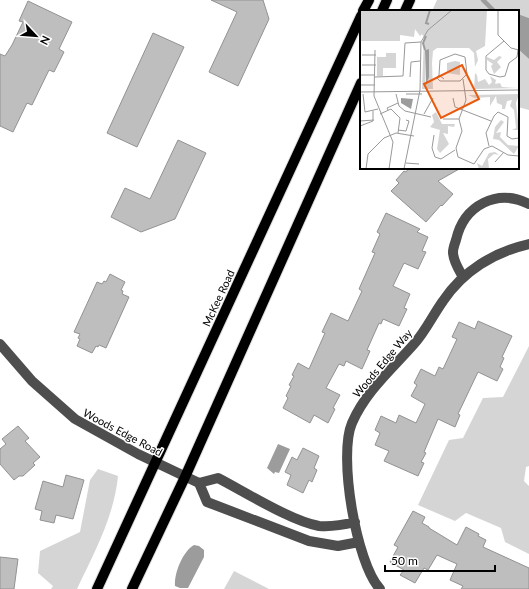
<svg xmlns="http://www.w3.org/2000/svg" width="529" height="589" font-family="Lato,sans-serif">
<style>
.green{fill:#d5d5d5}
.water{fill:#9c9c9c}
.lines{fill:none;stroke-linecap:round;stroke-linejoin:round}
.stream{stroke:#9c9c9c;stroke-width:4.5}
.building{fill:#bebebe;stroke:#929292}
.major-casing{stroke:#dbdbdb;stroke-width:12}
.minor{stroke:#4e4e4e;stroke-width:10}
.major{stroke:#000;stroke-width:10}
.labels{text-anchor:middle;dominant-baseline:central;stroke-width:3;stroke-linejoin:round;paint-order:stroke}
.street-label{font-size:11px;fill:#000;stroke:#fff}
.inset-river{fill:none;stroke:#9c9c9c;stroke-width:2}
.inset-road{fill:none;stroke:#999;stroke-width:1}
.view{fill:#e8590c;fill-opacity:0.15;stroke:#e8590c;stroke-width:2}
.inset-edge{fill:none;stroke:#000;stroke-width:2}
</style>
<rect width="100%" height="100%" fill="#fff"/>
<!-- green -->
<path class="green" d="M437,0H529V18L518,14V11H432Z
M518,49L529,59V110L518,107Z
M529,346V466L526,467L524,481L529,486V554L505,542L501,528L466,513L455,521L418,505L449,440L463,438L483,398L503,397Z
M98,469L118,476C114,517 94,553 77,589H51L53,586L38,573L40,551L80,532L90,480Z
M234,571L269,589H224Z"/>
<!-- water -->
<path class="water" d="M518,14L529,18V59L518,49Z
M278,444L290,449L279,473L275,472L274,474L267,468Z
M194,545L199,546L204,550V557L188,588H180L175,586C174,573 183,551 194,545Z"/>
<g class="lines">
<!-- stream -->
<path class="stream" d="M483,0L494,11"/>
</g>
<!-- building -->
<path class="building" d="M211,0H263L269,19L238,86L209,72L237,12Z
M28,1L72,22L59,49L64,52L54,72L49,70L32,105L27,103L13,132L0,126V54L5,56L12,45L23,22L19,21Z
M153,33L184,47L137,147L107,133Z
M178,140L206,153L175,219L141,232L111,217L125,188L150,199Z
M409,168H461L438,181L453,194L442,206L441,205L426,222L391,191L399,183L396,180L404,171L406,172Z
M386,213L420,229L417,232L428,237L422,251L426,252L418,269L404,263L393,286L410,294L404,308L407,309L399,326L383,319L381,324L379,323L367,350L370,351L362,369L346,361L344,366L339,364L326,388L340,395L333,408L335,409L328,423L314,415L310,423L283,408L288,398L286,396L291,386L289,385L294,376L292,375L298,363L309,369L325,333L322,332L331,313L348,321L362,291L359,289L375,253L372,252L380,234L377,232Z
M110,274L125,282L121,290L123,291L122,294L129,297L106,348L99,345L98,347L96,346L92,353L77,346L80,339L78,338L80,334L74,332L97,282L102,284L104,281L106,282Z
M478,321L512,336L502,357L504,358L500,367L503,369L497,381L478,372L458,414L460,415L455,427L438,419L424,452L426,453L421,462L424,463L418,476L384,461L389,451L375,445L380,433L375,430L381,416L396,423L399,415L416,423L425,404L411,396L417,385L414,383L421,369L435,376L439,367L443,369L457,339L452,337L459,322L475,329Z
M18,426L29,438L25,441L40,457L33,463L35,465L23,476H19L14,480L0,464V449L6,444L2,439Z
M303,448L319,456L314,468L317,470L312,482L309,480L303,493L287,485L291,475L285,472L292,457L297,460Z
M66,475L84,480L73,519L56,515L54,523L40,520L42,511L35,509L43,481L63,487Z
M413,511L425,517L422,523L429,527V528L457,545L466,527L479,534L478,536L486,540L483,547L529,568V589H461L463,586L450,580L457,564L437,555L428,570L424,568L415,583L400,575L404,570L390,562L398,547L394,545Z
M0,557L18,559L14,589H0Z"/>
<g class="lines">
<!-- major casing -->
<g class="major-casing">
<path id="major" d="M363,11L369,0
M382,11L387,0
M405,11L410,0
M97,589L361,16
M132,589L185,477L361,83"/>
</g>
<!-- minor -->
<path class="minor" d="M463,277C459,270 453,261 453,252C453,248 455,243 456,240C464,205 497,188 529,204
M0,344L32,381L75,419L138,454L199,483L218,478C245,492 291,521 319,526C331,527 343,525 355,522
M199,483L207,502L309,541L338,546L359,542
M380,589C356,563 338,455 352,423C366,391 392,369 414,344C425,332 433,315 443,301C463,271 494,252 529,244"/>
<!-- major -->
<use href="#major" class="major"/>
</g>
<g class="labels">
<!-- street labels -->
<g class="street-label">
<text transform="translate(218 298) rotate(-65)">McKee Road</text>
<text transform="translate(382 363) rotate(-50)">Woods Edge Way</text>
<text transform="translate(123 432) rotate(28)">Woods Edge Road</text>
</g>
</g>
<!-- overview -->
<g transform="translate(360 10)">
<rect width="159" height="159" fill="#fff"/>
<path d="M0,0H127L125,36L116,41L118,50L115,57L114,43L109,38H77L73,41L72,53L73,79H62L64,27L62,24L60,26L55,19L54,27L40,25V31H0ZM69,39V53L65,75V40ZM26,43H36V58H23V66H17V47H26ZM139,46L142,47L137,52L141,57L134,64L131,56L133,54L127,50V47L134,50ZM95,51L100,52V65L87,63V53ZM115,63L117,65L118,72L125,69L129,75L132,72L130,66L136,70L135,74L140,73L142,77L158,78L114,79ZM159,84L156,93L159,120H152L156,118L154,100L150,96L152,90L147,91L145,99H142V95L137,93L136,86L130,96V87L115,88L108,85ZM76,102L82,114H95L94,117L88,116V124L83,123L89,134L80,143L77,139L80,120L70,117L74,112L72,105ZM141,110L144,112L136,123L141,122L140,127L148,135L159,136L154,144L139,130L133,129L135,117ZM135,142L139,145L134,144L128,149L129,159H119L117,153L122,156L129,143Z" fill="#d5d5d5" fill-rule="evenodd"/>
<path d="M69,39V67L66,75L65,40ZM41,88L53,89L51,99L41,93Z" fill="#9c9c9c"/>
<path class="inset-river" d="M69,14L66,13L70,0M65,40L63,33L66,26"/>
<path class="inset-road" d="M138,0V25L151,38L159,40M144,31L126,46V60L129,64L140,67L145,66L149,53L157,47L158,40M15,40L14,86L33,132L29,159M2,45H16M2,55H16M1,65H15M79,65L77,68L80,71H100L107,64L105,47L95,44L80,50L79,65L84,69M15,67L43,66L45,33L61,32M50,67L51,52L60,51M103,69L106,90L99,109L102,121L96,138L98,147L114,154L124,139L132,136L148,145L159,146M0,75H15M0,82L159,80M3,84L5,102L18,99M36,84L39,96L45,101L71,107M46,84H62M93,88L95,97L131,111M28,100L27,98L38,93M20,104L31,99L40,108L38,123M64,104L73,88M83,109H99M0,111L14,110M0,116L13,111V101M38,120L46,121L49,111L46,110M74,125L72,138L75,147L81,149L95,140M129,136L126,123L134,106L138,102L148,107L147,126L152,129L159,128M135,152L144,142M46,153L59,154M6,159L8,144L24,128L36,123L54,126M44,159L60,80L61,32L68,20L92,0"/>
<path class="view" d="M102,55L119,89L81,108L64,74Z"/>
<rect width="159" height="159" class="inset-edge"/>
</g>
<!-- north arrow -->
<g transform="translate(36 36) rotate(116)" stroke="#ffffff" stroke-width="3" paint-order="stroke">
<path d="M0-3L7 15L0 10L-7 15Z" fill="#000000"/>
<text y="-6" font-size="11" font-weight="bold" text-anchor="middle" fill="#000000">N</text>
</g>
<!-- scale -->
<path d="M385 565v6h110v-6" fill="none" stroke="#000000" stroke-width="2"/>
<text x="391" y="565" font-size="12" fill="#000000" stroke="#ffffff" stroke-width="3" paint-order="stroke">50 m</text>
</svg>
